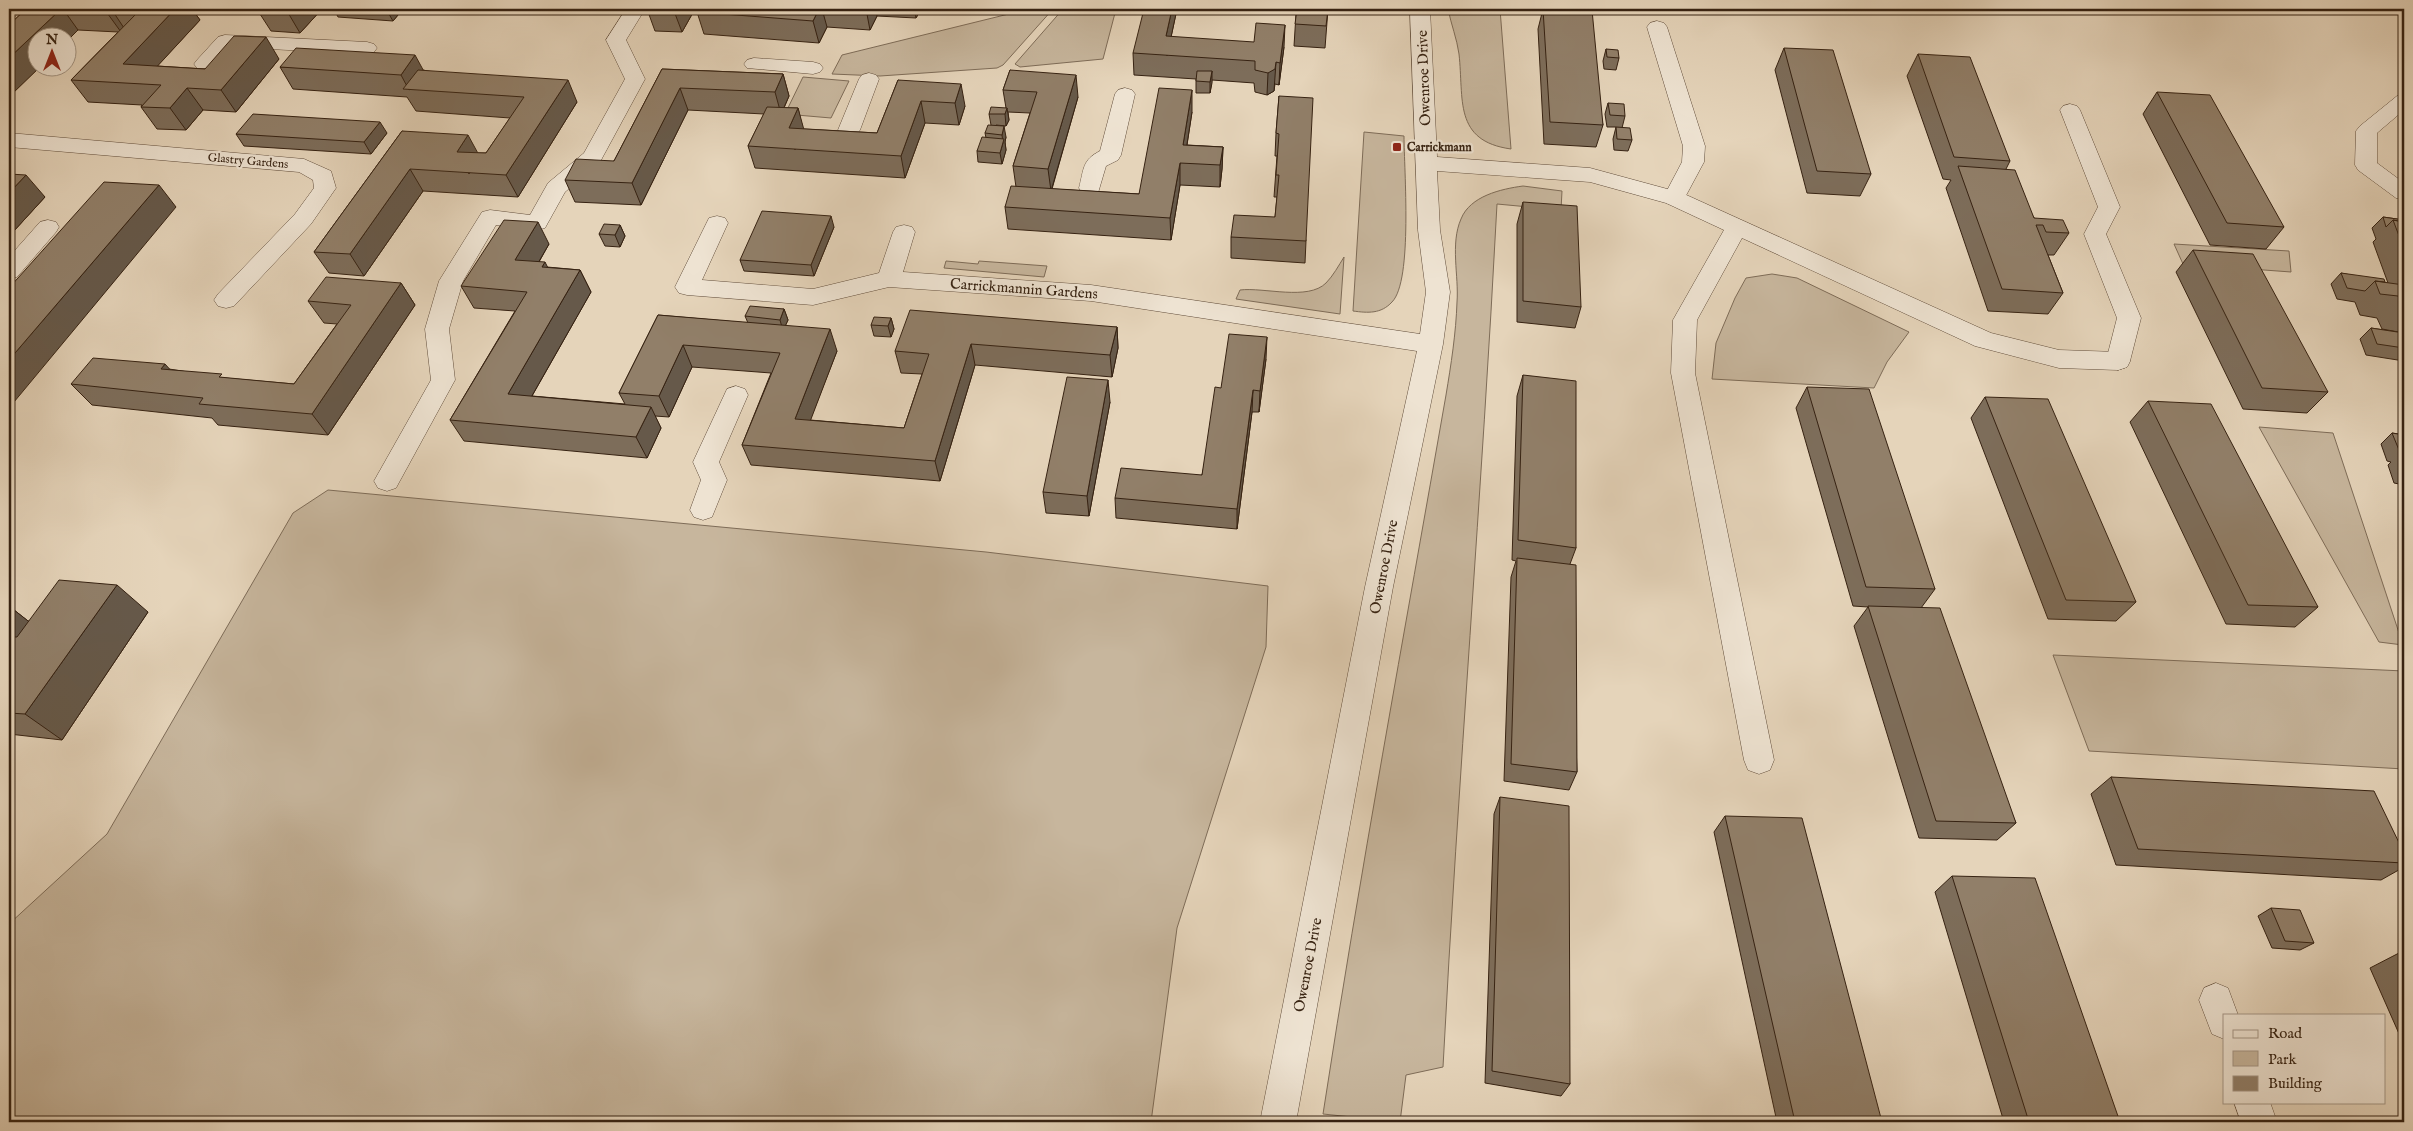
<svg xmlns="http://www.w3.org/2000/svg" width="2413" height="1131" font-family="'IM FELL English',serif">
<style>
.green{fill:#c7b69d;stroke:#7e6c58}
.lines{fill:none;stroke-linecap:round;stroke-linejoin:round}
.service-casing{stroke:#624e3c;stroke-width:1}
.pedestrian-casing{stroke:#624e3c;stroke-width:1}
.minor-casing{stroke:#624e3c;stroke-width:1}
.service{fill:#eee3d2;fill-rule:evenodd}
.pedestrian{fill:#eee3d2;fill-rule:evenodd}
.minor{fill:#eee3d2;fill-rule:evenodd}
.wall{fill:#7d6d5a;stroke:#362212}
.shaded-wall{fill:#66594a;stroke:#362212}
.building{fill:#917f69;stroke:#362212}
.poi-dot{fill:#8f2418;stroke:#eee3d2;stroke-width:2}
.labels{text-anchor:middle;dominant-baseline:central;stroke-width:4.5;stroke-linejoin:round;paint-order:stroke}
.far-poi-label{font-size:12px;font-weight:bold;fill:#362212;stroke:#eee3d2;text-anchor:start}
.far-street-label{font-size:12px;fill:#362212;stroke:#eee3d2}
.street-label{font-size:15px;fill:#362212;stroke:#eee3d2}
</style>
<rect width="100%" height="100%" fill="#e5d4ba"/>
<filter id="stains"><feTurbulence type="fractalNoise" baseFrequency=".004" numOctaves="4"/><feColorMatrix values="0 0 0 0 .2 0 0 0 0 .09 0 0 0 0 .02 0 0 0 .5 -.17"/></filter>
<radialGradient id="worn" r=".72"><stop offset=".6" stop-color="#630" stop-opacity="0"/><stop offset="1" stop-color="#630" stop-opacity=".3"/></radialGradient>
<!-- green -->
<path class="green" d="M1029,9H1053L1003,65L997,68L880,76L832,74L842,55Z
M1063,9H1110L1115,13L1103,59L1020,67L1015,64Z
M1448,9H1500L1511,149C1453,141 1464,99 1459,54C1457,39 1451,24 1448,9Z
M803,77L849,81L831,118L785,114Z
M1364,132L1404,136C1404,169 1413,281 1392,302C1381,314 1368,313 1353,311Z
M1523,186L1562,191L1561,210L1497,204C1482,492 1458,779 1443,1067L1406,1075L1400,1122L1323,1114C1360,873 1404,635 1446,395C1451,365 1456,333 1457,302C1459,276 1450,244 1461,219C1470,196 1501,189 1523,186Z
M2174,244L2289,251L2291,272L2183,264Z
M1344,257L1340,314L1236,299L1240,290C1264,287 1308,301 1326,283C1333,276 1339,265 1344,257Z
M946,261L978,264L979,261L1047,266L1044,277L944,268Z
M1772,274L1797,278L1909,332L1887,362L1874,388L1712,379L1716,343L1735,298L1746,278Z
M2259,427L2333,433L2403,645L2379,642Z
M328,490L986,552L1268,586L1266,647L1177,928L1151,1122H9V924L107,834L293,513Z
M2053,655L2404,671V769L2089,751Z"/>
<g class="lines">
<!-- service casing -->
<g class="service-casing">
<path id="service" d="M1657,21L1664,23L1667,27L1705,146L1704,162L1682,203L1674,205L1666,203L1663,198L1682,162L1683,146L1647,27L1650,23Z
M2070,104L2077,106L2080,110L2120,207L2106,234L2141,318L2130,361L2127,367L2118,370L2109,367L2106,361L2117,318L2084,234L2098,207L2060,110L2063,106Z"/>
</g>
<!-- pedestrian casing -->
<g class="pedestrian-casing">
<path id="pedestrian" d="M626,9H645L626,40L645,79L600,162L565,192L545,228L537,230L496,225L463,281L449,329L455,380L396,488L387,491L378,488L374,481L431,380L425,329L439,281L482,212L490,210L530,215L548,183L584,153L625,79L606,40Z
M225,35L367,42L374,44L377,48L374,52L367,54L230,47C220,58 213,72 197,68L194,64L197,60L218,37Z
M754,58L813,62L820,64L823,68L820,72L813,74L747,68L744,64L747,60Z
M869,73L876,75L879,79L860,130L856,135L849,137L842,135L838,130L859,79L862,75Z
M1125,88L1132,90L1135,94L1121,155L1118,160L1106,166L1098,193L1090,195L1082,193L1079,188C1084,169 1082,160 1100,151L1115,94L1118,90Z
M736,386L745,389L748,395L719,462L727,480L712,517L703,520L694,517L690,510L701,480L693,462L727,389Z"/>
</g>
<!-- minor casing -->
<g class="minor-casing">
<path id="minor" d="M9,9H24L16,16L9,18Z
M1410,9H1430L1437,157L1590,168L1682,193L1991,333L2059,350L2118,352L2127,355L2130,361L2127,367L2118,370L2059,368L1975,346L1742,238L1697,320L1695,373L1774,760L1770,770L1759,774L1748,770L1744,760L1671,373L1673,320L1724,230L1666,203L1590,182L1437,171L1440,230L1450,292L1443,344L1393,587L1296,1122H1260L1365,587L1417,351L1091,301L889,287L813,305L687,295L679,293L675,287L709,218L717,216L725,218L728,223L702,280L813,289L879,273L893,232L896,227L904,225L912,227L915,232L903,272L1091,285L1420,334L1426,292L1418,230Z
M2404,94V110L2377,133V163L2404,183V200L2396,198L2358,170L2355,165L2356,131L2360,126L2397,96Z
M9,133L304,159L331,171L336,188L311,224L234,306L226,308L218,306L214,300L218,294L295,214L314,188L313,180L299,172L9,147Z
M48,220L56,222L59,227L56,232L17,277L9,279V257L40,222Z
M2216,983L2228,988L2238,1015H2224V1039L2212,1034L2199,1000L2204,988Z
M2234,1102H2270L2277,1122H2241Z"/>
</g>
<!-- service -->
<use href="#service" class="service"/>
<!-- pedestrian -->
<use href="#pedestrian" class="pedestrian"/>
<!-- minor -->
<use href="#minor" class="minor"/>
</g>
<!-- wall -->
<path class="wall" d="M26,9H192L200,20L157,66L205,69L279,59L236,112L203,110L186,130L157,129L141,107L142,105L88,102L71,80L118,32L78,30L68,40V38L11,95H9V25Z
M229,9H322L300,33L271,31L260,14L231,12Z
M334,9H403L393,21L338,17Z
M647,9H695L682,32L655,31Z
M699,9H921L916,18L877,16L870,30L827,27L819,43L704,34L697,12Z
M1177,9L1171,37L1284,47L1279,85L1275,84L1274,91L1267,95L1255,92L1254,83L1212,80L1210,93H1196V79L1134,75L1133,53Z
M1285,9H1328L1325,48L1294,46L1296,14L1285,13Z
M1543,9H1579L1603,125L1596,147L1544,144L1538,29Z
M1784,48L1871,174L1860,196L1807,193L1775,70Z
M1606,49L1619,58L1616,70L1604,69L1603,61Z
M1918,54L2010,161L2006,169L2034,218L2069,233L2054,255H2048L2063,293L2048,314L1988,311L1946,188L1951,180L1943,179L1907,76Z
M280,67L423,70L577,102L518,197L423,191L364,276L329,273L314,252L402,131L477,153H486L510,118L416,111L407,97L293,89Z
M662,69L783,74L789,96L784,108H798L803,129L877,133L898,80L965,106L959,125L925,123L905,178L755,168L748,146L764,114L688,110L641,205L575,202L565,180L614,161Z
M1010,70L1078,97L1052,189L1139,194L1192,112L1187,145L1223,147L1222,169L1220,187L1180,185L1171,240L1008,229L1005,207L1016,187L1013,166L1030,113L1008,112L1009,120L1006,126L996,125L1006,137L1005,142L1006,150L1002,164L978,162L977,151L986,138L985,133L991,125L989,114L1006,108L1003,90Z
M2157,92L2284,227L2266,249L2210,245L2143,114Z
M1279,96L1306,241L1305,263L1231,258V237L1275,217L1277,197H1274L1277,156H1275L1276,133Z
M1608,103L1625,116L1622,128L1632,140L1628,151L1614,150L1613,139L1616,127H1607L1605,114Z
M387,133L371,154L244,146L236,134Z
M9,174L45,197L13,232H9Z
M1523,202L1581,307L1575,328L1517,322V224Z
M2383,217L2404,220V333L2382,329L2377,318L2360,315L2355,302L2337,299L2331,284L2341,273L2388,283L2373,242L2376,239L2372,228Z
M620,225L625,236L620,247L605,246L599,234Z
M834,227L814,276L744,271L740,260Z
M549,244L539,262L547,267L580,270L591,292L532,396L625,404L619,393L658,315L748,323L745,316L784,309L788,320L785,326L837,351L810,420L904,428L922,374L901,373L895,351L1117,327L1118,348L1112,377L975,365L940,481L751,465L742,445L771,373L692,367L669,417L655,416L661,428L647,458L464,441L450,420L515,311L474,308L461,286Z
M2193,250L2328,392L2307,413L2243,409L2176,272Z
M401,283L415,305L328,435L218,425L212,418L92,405L71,384L169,369L225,378L294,384L337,324L324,323L308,301Z
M891,318L894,329L891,337L874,336L871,325Z
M2371,328L2404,333V361L2366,355L2360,339Z
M1266,359L1259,412H1252L1237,529L1116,518L1115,498L1202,475L1221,388Z
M1523,375L1576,548L1570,564L1577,772L1569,790L1504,781L1511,577L1516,561L1512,560L1517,396Z
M1807,387L1935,589L1921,608L2016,823L1997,840L1919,838L1854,626L1868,607L1853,606L1796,408Z
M1985,397L2136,602L2116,621L2048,619L1971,418Z
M2148,401L2318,607L2295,627L2226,624L2130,422Z
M1110,402L1089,516L1046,513L1043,492Z
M2392,433L2404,435V485L2394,483L2388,465L2391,462L2387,461L2381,444Z
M9,606L28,621L148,612L62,740L9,734Z
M2111,777L2404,853V867L2381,880L2116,865L2091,794Z
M1500,797L1570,1084L1561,1096L1485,1083L1494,814Z
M1725,816L1882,1122H1777L1714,832Z
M1952,876L2120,1122H2004L1935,892Z
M2271,908L2314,943L2300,950L2272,948L2258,916Z
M2399,953L2404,954V1045L2370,968Z"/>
<!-- shaded-wall -->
<path class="shaded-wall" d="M61,9H63L78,30L68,40V38H38V68H39L11,95L9,92V58Z
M106,9H132L112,10L124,28L121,32L105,10Z
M175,9H192L200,20L141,84L123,64Z
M289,9H322L300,33L287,11Z
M386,9H403L393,21Z
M675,9H695L682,32L674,11Z
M819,9H822L827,27L819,43L813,21Z
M866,9H876L877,16L870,30Z
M914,9H921L916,18Z
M1172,9H1177L1167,56L1166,36Z
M1285,25L1284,47L1279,85L1280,63Z
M266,37L279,59L236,112L221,90Z
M415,55L427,77L409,90L401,75Z
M1276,62L1274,91L1267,95L1268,73Z
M1212,71V83L1210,93V82Z
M783,74L789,96L781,114L775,92Z
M1076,75L1078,97L1051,191L1048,169Z
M568,80L577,102L518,197L506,175Z
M961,84L965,106L959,125L955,103Z
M187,88L203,110L186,130L170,108Z
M680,88L688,110L641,205L632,183Z
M1192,90V112L1184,163L1183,145Z
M921,101L925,123L905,178L901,156Z
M798,108L804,130L795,150L789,128Z
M1007,108L1009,120L1006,126L1005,114Z
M380,122L387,133L371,154L364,142Z
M1004,126L1006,137L1005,142L1006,150L1002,164L1000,153L1003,143L1002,135Z
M468,135L480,157L469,174L457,152Z
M1223,147L1222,169L1220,187V165Z
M1180,163V185L1171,240L1170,218Z
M410,169L423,191L364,276L350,254Z
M26,175L45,197L13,232L9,227V193Z
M159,185L176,207L9,408V360Z
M831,216L834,227L814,276L811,265Z
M538,222L549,244L527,282L515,260Z
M620,225L625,236L620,247L615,235Z
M545,262L556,284L542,267Z
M580,270L591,292L521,415L508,394Z
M401,283L415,305L328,435L312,414Z
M784,309L788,320L783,331L780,320Z
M891,318L894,329L891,337L888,326Z
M1117,327L1118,348L1112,377L1110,355Z
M830,329L837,351L803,440L795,419Z
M1267,337L1266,359L1259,412L1260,391Z
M971,344L975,365L940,481L935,461Z
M683,345L692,367L669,417L659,396Z
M165,364L184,385L161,369Z
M1108,380L1110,402L1089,516L1087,496Z
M1253,390L1252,412L1237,529V509Z
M651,407L661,428L647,458L636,437Z
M117,585L148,612L62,740L25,714Z
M9,606L37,628L9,657Z"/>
<!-- building -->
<path class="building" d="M26,9H61L9,58V25Z
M79,9H106L105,10Z
M113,9H175L123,64L205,69L234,36L266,37L221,90L187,88L170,108L141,107L161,85L71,80L138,12L112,10Z
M258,9H289L287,11L257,10Z
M647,9H675L674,11Z
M699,9H819L813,21L697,12Z
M1144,9H1172L1166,36L1254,42L1256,23L1285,25L1280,63L1276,62L1275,69L1268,73L1255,70V61L1133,53Z
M1297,9H1328L1326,26L1295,24Z
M1543,9L1592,10L1603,125L1550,122Z
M296,48L415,55L401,75L280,67Z
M1784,48L1833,50L1871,174L1817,171Z
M1606,49L1618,50L1619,58L1607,57Z
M1918,54L1970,57L2010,161L1954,157Z
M662,69L783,74L775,92L680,88L632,183L565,180L576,159L614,161Z
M418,70L568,80L506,175L410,169L350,254L314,252L402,131L468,135L457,152L486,153L524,97L403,89Z
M1010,70L1076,75L1048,169L1013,166L1037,92L1003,90Z
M1197,71H1212L1210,82L1196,81Z
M898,80L961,84L955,103L921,101L901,156L748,146L767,107L798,108L789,128L877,133Z
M1159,88L1192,90L1183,145L1223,147L1220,165L1180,163L1170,218L1005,207L1011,186L1139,194Z
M2157,92L2210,95L2284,227L2227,223Z
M1279,96L1313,98L1306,241L1231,237L1234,215L1275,217L1279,175H1276L1279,134L1276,133Z
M1608,103L1624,104L1625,116L1610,115Z
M991,107L1007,108L1005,114H989Z
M253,114L380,122L364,142L236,134Z
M988,125L1004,126L1002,135L985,133Z
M1616,127L1630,128L1632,140L1617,139Z
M982,137L1004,139L1000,153L977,151Z
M1958,166L2015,170L2034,218L2063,220L2069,233L2046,232L2043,225H2036L2063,293L2002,289Z
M9,174L26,175L9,193Z
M104,182L159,185L9,360V288Z
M1523,202L1577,206L1581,307L1523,301Z
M762,211L831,216L811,265L740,260Z
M2383,217L2404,220V222L2393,220L2386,227Z
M504,220L538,222L515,260L545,262L542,267L580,270L508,394L651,407L636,437L450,420L527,292L461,286Z
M2393,220L2404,222V249Z
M604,224L620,225L615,235L599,234Z
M2193,250L2253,254L2328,392L2262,388Z
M2341,273L2384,279L2385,282L2375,281L2365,291L2347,288Z
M326,277L401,283L312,414L199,404L203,398L71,384L93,358L165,364L161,369L222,374L219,377L294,384L351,305L308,301Z
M2375,281L2404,285V308H2402L2398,296L2380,294Z
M750,306L784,309L780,320L745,316Z
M910,310L1117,327L1110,355L971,344L935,461L742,445L780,353L683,345L659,396L619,393L658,315L830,329L795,419L904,428L929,354L895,351Z
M874,317L891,318L888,326L871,325Z
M2371,328L2404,333V348L2377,344Z
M1229,334L1267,337L1260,391L1253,390L1237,509L1115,498L1121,468L1202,475L1215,387L1221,388Z
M1523,375L1576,381V548L1518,540Z
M1067,377L1108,380L1087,496L1043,492Z
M1807,387L1869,389L1935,589L1866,587Z
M1985,397L2048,399L2136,602L2066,600Z
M2148,401L2211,404L2318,607L2248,605Z
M2392,433L2404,435V451L2399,450Z
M2399,454L2404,455V467Z
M1517,558L1576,565L1577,772L1511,764Z
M59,580L117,585L25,714L9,713V637H17Z
M1868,606L1940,608L2016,823L1936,821Z
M2111,777L2374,791L2404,853V863L2138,849Z
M1500,797L1569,806L1570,1084L1492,1071Z
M1725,816L1802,818L1882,1122H1795Z
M1952,876L2035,878L2120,1122H2029Z
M2271,908L2300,910L2314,943L2285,941Z
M2399,953L2404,954V965Z"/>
<!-- markers -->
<rect class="poi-dot" x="1392" y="142" width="10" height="10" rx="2.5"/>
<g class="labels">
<!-- far-poi labels -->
<g class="far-poi-label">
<text x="1407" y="147">Carrickmann</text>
</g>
<!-- far-street labels -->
<g class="far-street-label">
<text transform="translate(248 161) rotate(5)">Glastry Gardens</text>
</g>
<!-- street labels -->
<g class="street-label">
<text transform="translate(1424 78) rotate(-92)">Owenroe Drive</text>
<text transform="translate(1024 289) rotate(4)">Carrickmannin Gardens</text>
<text transform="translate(1384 567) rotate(-79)">Owenroe Drive</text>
<text transform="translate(1308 965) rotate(-79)">Owenroe Drive</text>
</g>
</g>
<!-- margin -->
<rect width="2413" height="1131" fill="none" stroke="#e5d4ba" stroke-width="30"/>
<rect x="10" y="10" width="2393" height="1111" fill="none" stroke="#362212" stroke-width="2.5"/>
<rect x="15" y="15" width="2383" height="1101" fill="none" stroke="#362212"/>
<!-- legend -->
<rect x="2223" y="1014" width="162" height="90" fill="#eee3d2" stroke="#a49685"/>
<rect x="2233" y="1030" width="25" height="8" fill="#eee3d2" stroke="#a49685"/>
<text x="2268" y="1038" font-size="15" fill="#362212">Road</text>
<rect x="2233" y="1051" width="25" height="15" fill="#c7b69d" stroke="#a49685"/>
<text x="2268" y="1064" font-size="15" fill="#362212">Park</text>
<rect x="2233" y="1076" width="25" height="15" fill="#917f69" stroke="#a49685"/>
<text x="2268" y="1088" font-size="15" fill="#362212">Building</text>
<!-- north arrow -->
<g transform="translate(52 52)"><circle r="24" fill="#eee3d2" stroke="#a49685"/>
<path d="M0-4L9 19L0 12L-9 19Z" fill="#8f2418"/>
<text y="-8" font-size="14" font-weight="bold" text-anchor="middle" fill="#362212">N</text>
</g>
<rect width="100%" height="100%" filter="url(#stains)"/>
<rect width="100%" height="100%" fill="url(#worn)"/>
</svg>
